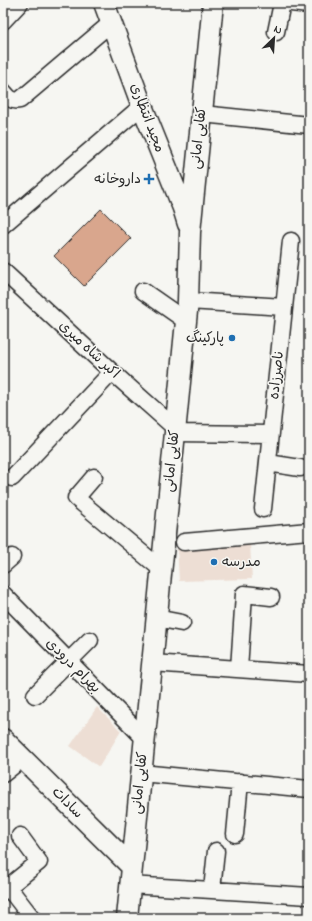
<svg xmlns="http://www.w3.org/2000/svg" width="312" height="921" font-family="'Indie Flower','Playpen Sans Arabic',sans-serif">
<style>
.built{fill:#edded4}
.building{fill:#d9a68d;stroke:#2b2b2b}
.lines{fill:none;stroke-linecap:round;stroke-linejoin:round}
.minor-casing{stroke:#2b2b2b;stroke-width:19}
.tertiary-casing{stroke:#2b2b2b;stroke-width:23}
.minor{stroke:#f6f6f2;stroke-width:16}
.tertiary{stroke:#f6f6f2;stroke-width:20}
.poi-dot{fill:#1f6fb2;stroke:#f6f6f2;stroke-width:1.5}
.labels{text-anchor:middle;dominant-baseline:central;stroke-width:3;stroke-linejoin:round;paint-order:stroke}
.street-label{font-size:14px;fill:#2b2b2b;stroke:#f6f6f2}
.poi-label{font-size:14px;fill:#2b2b2b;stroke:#f6f6f2;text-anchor:end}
</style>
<rect width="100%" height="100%" fill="#f6f6f2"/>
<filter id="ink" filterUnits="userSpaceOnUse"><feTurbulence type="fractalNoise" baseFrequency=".025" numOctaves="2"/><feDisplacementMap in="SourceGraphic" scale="8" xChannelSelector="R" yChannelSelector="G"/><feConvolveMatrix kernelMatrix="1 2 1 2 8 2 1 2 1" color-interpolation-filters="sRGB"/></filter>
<g filter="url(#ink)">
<!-- built -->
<path class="built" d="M250,543L252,579L179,581L177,546Z
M97,707L121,731L99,767L70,746Z"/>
<!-- building -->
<path class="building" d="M101,209L131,239L84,286L54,256Z"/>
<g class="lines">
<!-- minor casing -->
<g class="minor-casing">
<path id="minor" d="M291,3L309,5
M3,21L20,3
M276,32L282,3
M3,91C8,97 11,102 20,100L111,23
M202,114L309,125
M3,225L142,106
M3,271L112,372L175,428
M143,291L186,321
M188,301L284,307
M175,433L271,434
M268,463L300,468
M94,477L76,498L161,569
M12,478L112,372
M263,509L291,241
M184,542L309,531
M3,565L12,557
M3,594L144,738
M156,618L182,623
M152,663L309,674
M239,669L244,594L271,597
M35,695L90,640
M141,773L309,789
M3,774L23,758
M235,834L240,782
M129,885L309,896
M8,887L32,918
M212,890L216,851
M3,891L39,862L20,836"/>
</g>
<!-- tertiary casing -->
<g class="tertiary-casing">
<path id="tertiary" d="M104,3L142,106L183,208L188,224
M3,739L131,866
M127,918L188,301L190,232L213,3"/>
</g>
<!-- minor -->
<use href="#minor" class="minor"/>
<!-- tertiary -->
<use href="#tertiary" class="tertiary"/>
</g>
</g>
<!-- markers -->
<g class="poi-dot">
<path d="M147 173h4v4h4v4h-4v4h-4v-4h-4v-4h4z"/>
<circle cx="232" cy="338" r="4"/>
<circle cx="214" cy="562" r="4"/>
</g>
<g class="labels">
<!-- street labels -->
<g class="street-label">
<text transform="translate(147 118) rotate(69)">مجید انتظاری</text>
<text transform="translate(199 138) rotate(-84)">کفایی امانی</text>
<text transform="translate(89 350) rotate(43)">اکبر شاه میری</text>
<text transform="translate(277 375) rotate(-84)">ناصرزاده</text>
<text transform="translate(172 461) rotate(-84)">کفایی امانی</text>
<text transform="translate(73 666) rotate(45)">بهرام درودی</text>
<text transform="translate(140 783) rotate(-84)">کفایی امانی</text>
<text transform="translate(67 803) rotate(45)">سادات</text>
</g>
<!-- poi labels -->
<g class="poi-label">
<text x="141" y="179">داروخانه</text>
<text x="224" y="338">پارکینگ</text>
<text x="222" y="562" text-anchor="start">مدرسه</text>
</g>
</g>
<!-- margin -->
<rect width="312" height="921" fill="none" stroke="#f6f6f2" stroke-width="16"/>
<rect x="8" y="8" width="296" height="905" fill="none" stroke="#2b2b2b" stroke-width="1.5" filter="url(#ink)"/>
<!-- north arrow -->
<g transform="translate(274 38) rotate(25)" stroke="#f6f6f2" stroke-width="3" paint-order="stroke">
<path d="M0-3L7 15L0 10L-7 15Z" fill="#2b2b2b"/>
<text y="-6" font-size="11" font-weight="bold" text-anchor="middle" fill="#2b2b2b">N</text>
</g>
</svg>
